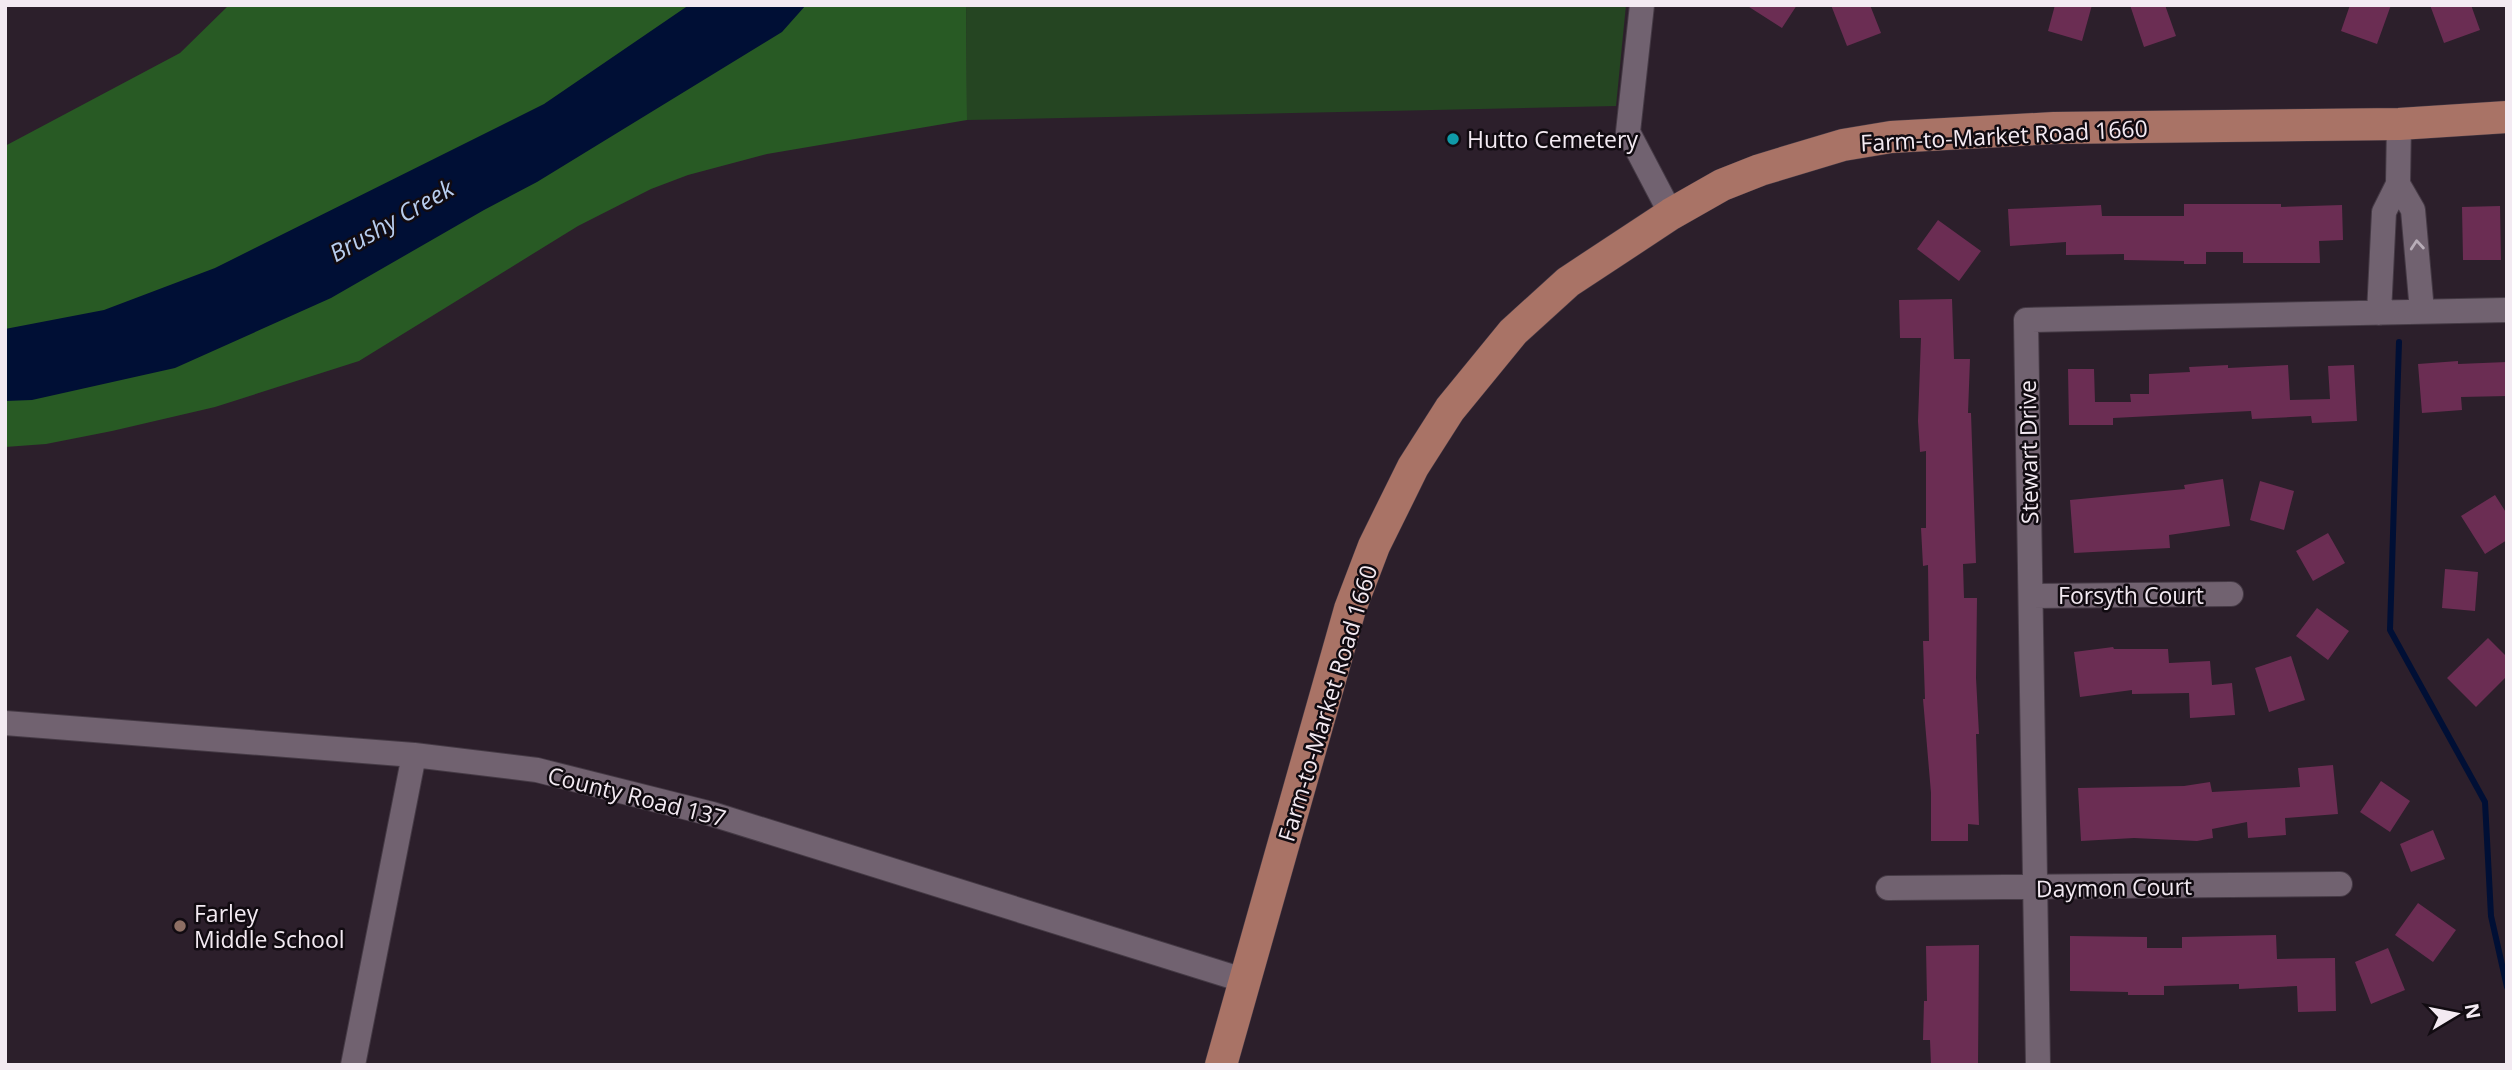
<svg xmlns="http://www.w3.org/2000/svg" width="2512" height="1070" font-family="'Open Sans',sans-serif">
<style>
.green{fill:#254522}
.forest{fill:#285a24}
.water{fill:#000f35}
.lines{fill:none;stroke-linecap:round;stroke-linejoin:round}
.stream{stroke:#000f35;stroke-width:6}
.building{fill:#6b2d53}
.minor-casing{stroke:#453a45;stroke-width:26}
.major-casing{stroke:#453a45;stroke-width:33}
.minor{stroke:#716270;stroke-width:24}
.major{stroke:#a97366;stroke-width:32}
.oneway{stroke:#b8adb8}
.culture-dot{fill:#0f9aa8;stroke:#110b11;stroke-width:2.5}
.education-dot{fill:#8d6e63;stroke:#110b11;stroke-width:2.5}
.labels{text-anchor:middle;dominant-baseline:central;stroke-width:5;stroke-linejoin:round;paint-order:stroke}
.street-label{font-size:23px;fill:#f3eaf2;stroke:#110b11}
.poi-label{font-size:23px;fill:#f3eaf2;stroke:#110b11;text-anchor:start}
.water-label{font-size:24px;font-style:italic;fill:#b8cdee;stroke:#110b11}
</style>
<rect width="100%" height="100%" fill="#2c1f2b"/>
<!-- green -->
<path class="green" d="M966,5H1626L1616,106L967,120Z"/>
<!-- forest -->
<path class="forest" d="M229,5H966L967,120L767,154L688,175L651,189L578,226L359,361L215,407L112,431L46,444L5,447V146L180,53Z"/>
<!-- water -->
<path class="water" d="M689,5H806L782,32L537,182L484,210L331,298L175,368L32,400L5,401V329L104,310L215,268L544,104Z"/>
<g class="lines">
<!-- stream -->
<path class="stream" d="M2399,342L2390,630L2485,802L2491,916L2507,987"/>
</g>
<!-- building -->
<path class="building" d="M1746,5H1797L1782,28Z
M1831,5H1870L1881,33L1847,46Z
M2055,5H2092L2082,41L2048,31Z
M2130,5H2165L2176,36L2144,47Z
M2350,5H2391L2377,44L2341,31Z
M2430,5H2471L2480,30L2444,43Z
M2184,204H2281V207L2342,205L2343,240L2319,241L2320,263H2243V252H2206V264H2184V261L2124,260V254L2066,255V242L2010,246L2008,209L2101,205L2102,216H2184Z
M2500,206L2501,260H2463L2462,207Z
M1938,220L1981,251L1959,281L1917,249Z
M1952,299L1954,359H1970L1968,413H1971L1976,563L1963,564L1964,598H1977L1976,678L1979,734H1976L1979,825L1968,824V841H1931V793L1923,699H1925L1923,641H1929L1928,565L1923,566L1921,528H1926V451L1920,452L1918,421L1921,338H1900L1899,300Z
M2458,361V364L2507,362V396L2461,397L2462,410L2422,413L2418,364Z
M2228,365V368L2288,365L2290,400L2330,399L2328,366L2354,365L2357,421L2312,423L2311,416L2252,419L2251,411L2113,418V425H2069L2068,369H2094L2095,402H2131L2130,394H2149V374L2190,372L2189,367Z
M2223,479L2230,526L2169,535L2170,548L2074,553L2070,500L2185,489L2184,485Z
M2260,481L2294,491L2284,530L2250,520Z
M2495,495L2507,514V540L2485,554L2461,516Z
M2328,533L2345,563L2313,581L2296,551Z
M2445,569L2478,572L2475,611L2442,608Z
M2317,608L2349,631L2328,660L2296,636Z
M2488,638L2507,657V676L2476,707L2447,678Z
M2113,647L2114,649H2168L2169,663L2210,661L2212,685L2232,683L2235,715L2190,718L2189,693L2132,694V690L2080,697L2074,652Z
M2291,656L2305,700L2269,712L2255,668Z
M2333,765L2338,814L2285,818L2286,835L2248,838L2247,822L2212,829L2213,838L2197,841L2134,838L2081,841L2078,788L2184,786L2210,782L2212,792L2300,787L2298,768Z
M2381,781L2410,801L2390,832L2360,812Z
M2433,830L2445,859L2411,872L2400,844Z
M2418,903L2456,930L2433,962L2395,935Z
M2276,935L2277,959L2335,958L2336,1011L2298,1012L2297,986L2239,989V984L2164,986V995H2128V992L2070,991V936L2147,937V948H2182V937Z
M1979,945L1978,1065H1931L1930,1040H1923L1924,1001H1927L1926,946Z
M2388,948L2405,990L2371,1004L2355,962Z"/>
<g class="lines">
<!-- minor casing -->
<g class="minor-casing">
<path id="minor" d="M1642,5L1628,132L1671,214
M2398,184L2413,210L2422,311
M2379,313L2384,212L2398,184L2399,124
M2031,596L2231,594
M5,723L414,755L537,770L712,814L1246,981
M1888,888L2340,884
M353,1065L414,755
M2038,1065L2026,320L2507,310"/>
</g>
<!-- major casing -->
<g class="major-casing">
<path id="major" d="M1221,1065L1350,609L1374,546L1413,467L1450,409L1513,332L1568,282L1671,214L1722,185L1760,170L1843,145L1891,137L2054,128L2399,124L2507,117"/>
</g>
<!-- minor -->
<use href="#minor" class="minor"/>
<!-- major -->
<use href="#major" class="major"/>
</g>
<!-- one-way arrows -->
<defs><path id="oneway-chevron" d="M-2-3.5L2.5 0L-2 3.5" fill="none" stroke-width="1.6" stroke-linecap="round" stroke-linejoin="round" transform="scale(1.75)"/></defs>
<use class="oneway" href="#oneway-chevron" transform="translate(2417 245) rotate(-95)"/>
<!-- markers -->
<circle class="culture-dot" cx="1453" cy="139" r="7"/>
<circle class="education-dot" cx="180" cy="926" r="7"/>
<g class="labels">
<!-- street labels -->
<g class="street-label">
<text transform="translate(2004 135) rotate(-3)">Farm-to-Market Road 1660</text>
<text transform="translate(2028 452) rotate(-91)">Stewart Drive</text>
<text x="2131" y="595">Forsyth Court</text>
<text transform="translate(1327 703) rotate(-73)">Farm-to-Market Road 1660</text>
<text transform="translate(637 796) rotate(14)">County Road 137</text>
<text transform="translate(2114 887) rotate(-1)">Daymon Court</text>
</g>
<!-- poi labels -->
<g class="poi-label">
<text x="1467" y="139">Hutto Cemetery</text>
<text x="194" y="913">Farley<tspan x="194" dy="26">Middle School</tspan></text>
</g>
<!-- water labels -->
<g class="water-label">
<text transform="translate(391 220) rotate(-30)">Brushy Creek</text>
</g>
</g>
<!-- border -->
<rect width="2512" height="1070" fill="none" stroke="#f3eaf2" stroke-width="14"/>
<!-- north arrow -->
<g transform="translate(2456 1014) rotate(80)" stroke="#110b11" stroke-width="5" paint-order="stroke">
<path d="M0-5L12 26L0 18L-12 26Z" fill="#f3eaf2"/>
<text y="-10" font-size="19" font-weight="bold" text-anchor="middle" fill="#f3eaf2">N</text>
</g>
</svg>
